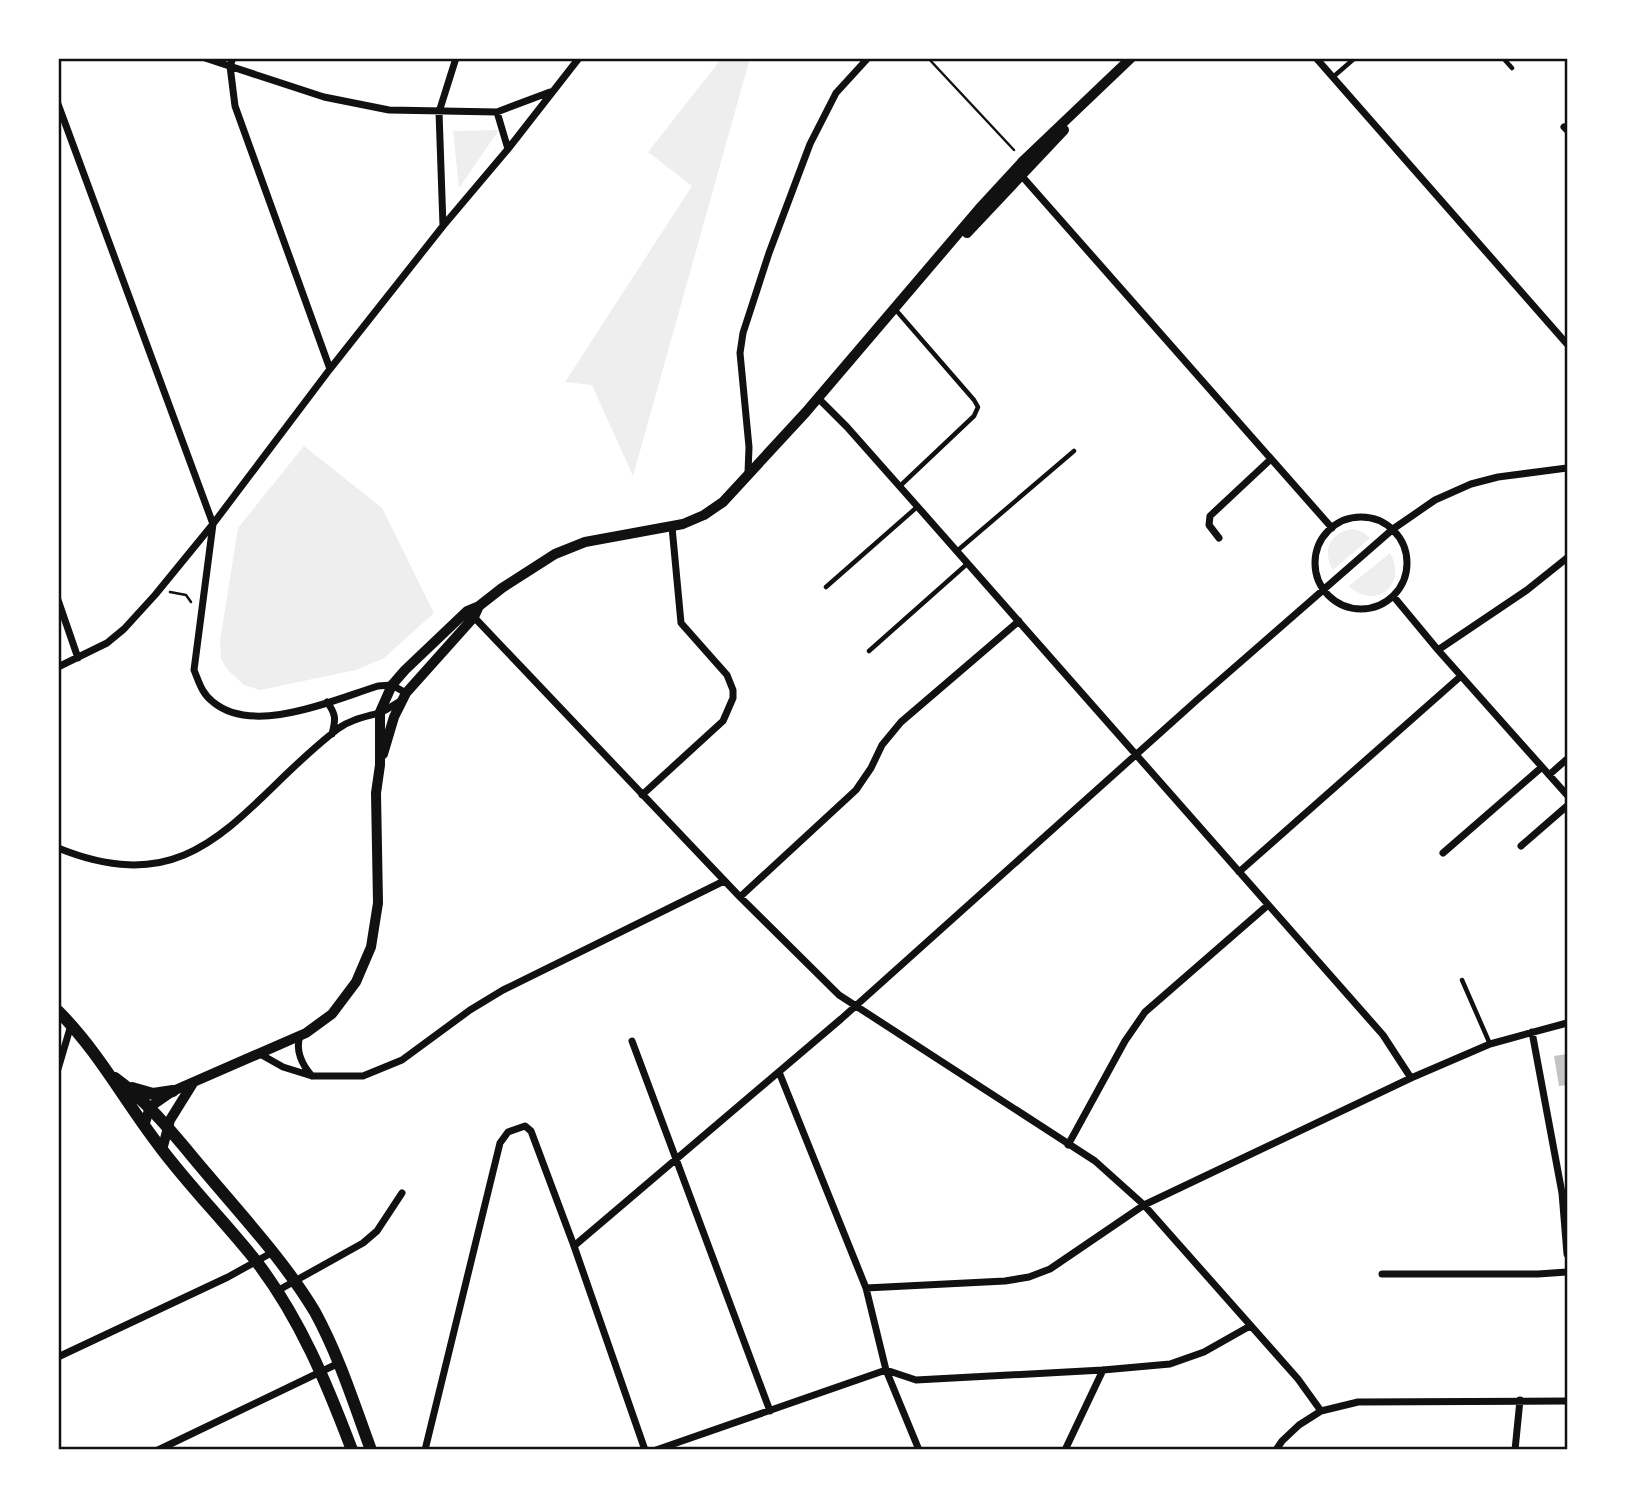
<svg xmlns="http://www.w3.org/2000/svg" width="1625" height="1508" font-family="'Work Sans',sans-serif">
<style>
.green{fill:#eee}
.building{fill:#c4c4c4}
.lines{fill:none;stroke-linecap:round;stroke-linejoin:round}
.path{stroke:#111;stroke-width:2.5}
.service{stroke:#111;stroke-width:4.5}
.minor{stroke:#111;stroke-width:7}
.tertiary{stroke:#111;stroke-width:10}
.secondary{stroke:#111;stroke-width:12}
.neatline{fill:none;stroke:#111;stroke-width:2.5}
</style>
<rect width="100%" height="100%" fill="#fff"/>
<!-- green -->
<path class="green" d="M722,58H750L633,476L592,385L565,382L692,186L648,152Z
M499,130L459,188L453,131Z
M304,446L382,508L434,613L384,658L356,670L260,690L244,685L228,670L221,659L220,641L238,528Z
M1354,529L1363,532L1370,538L1333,570C1321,550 1331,531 1354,529Z
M1390,553C1408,585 1376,611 1349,586Z"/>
<!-- building -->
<path class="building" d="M1567,1054V1085L1559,1086L1554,1056Z"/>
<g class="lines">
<!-- path -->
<path class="path" d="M928,58L1014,150
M170,592L186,595L191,602"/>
<!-- service -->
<path class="service" d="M1503,58L1512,68
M1333,77L1355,58
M895,309L974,400L978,407L974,416L900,486
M957,551L1074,451
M826,587L917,507
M869,651L967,564
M1462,980L1490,1044"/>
<!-- minor -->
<path class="minor" d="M205,58L324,97L389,110L497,112L550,92
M233,58L230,66L235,106L330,369
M1316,58L1567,344
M58,104L213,524L194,670C199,682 202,694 213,702C254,736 333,700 378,686L392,685L406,693
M497,112L508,149
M1564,127L1567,130
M1020,174L1332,528
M443,226L439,112L456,58
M818,398L847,427L917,506L1383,1035L1411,1078
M748,473L749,447L740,353L743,333L769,253L810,144L836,93L868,58
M1315 563a46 46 0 1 1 92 0a46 46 0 1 1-92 0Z
M1219,538L1209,525L1210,516L1271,459
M1394,597L1438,650L1567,795
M58,600L78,658
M472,615L740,897L839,995L1095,1161L1144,1205L1298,1379L1321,1411
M1438,650L1527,590L1567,558
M58,667L107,643L124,629L155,595L213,524L330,369L443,226L508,149L579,58
M327,702C336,714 336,719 332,734
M1549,775L1567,759
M642,795L723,721L733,698V690L727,675L681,623L672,527
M1521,846L1567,806
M58,848C201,906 241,802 339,728C352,719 365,717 379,713C387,710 395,704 402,700
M1443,853L1542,767
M1239,872L1461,676
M740,897L856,790L871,768L882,745L901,722L1019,621
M1532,1032L1562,1193L1567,1254
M300,1036C295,1050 302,1065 312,1076
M632,1041L770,1411
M260,1054L283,1067L312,1076H363L402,1060L470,1010L503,990L724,881
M58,1069L71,1025
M779,1072L866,1288L886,1370L919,1450
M1068,1145L1125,1041L1145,1012L1268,905
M574,1246L841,1019L1197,700L1393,529L1435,500L1471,484L1498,477L1567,468
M1382,1274H1538L1567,1272
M866,1288L1005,1281L1029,1277L1050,1269L1144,1205L1411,1078L1490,1044L1567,1023
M277,1291L363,1243L377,1231L402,1193
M58,1357L228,1277L273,1252
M158,1450L339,1363
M425,1450L500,1143L508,1132L525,1126L531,1131L574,1246L645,1450
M656,1450L886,1370L916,1380L1103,1370L1170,1364L1204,1352L1250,1326
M1065,1450L1103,1370
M1276,1450L1282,1441L1299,1425L1321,1411L1358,1402L1567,1401
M1515,1450L1520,1400"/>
<!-- tertiary -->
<path class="tertiary" d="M967,233L1064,130
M383,754L394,717L406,693L474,617L479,606
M144,1126L150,1107L173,1091L306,1033L332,1014L356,982L371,947L378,903L376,793L380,765V712L392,685L405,670L467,611L479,606L502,588L555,554L585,542L683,524L704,515L723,502L806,412L979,209L1024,160L1131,58
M162,1150L170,1120L193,1083"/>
<!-- secondary -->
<path class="secondary" d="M58,1011C99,1052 125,1102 160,1147C190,1187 225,1222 256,1261C300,1318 327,1384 352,1450
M115,1078C151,1104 178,1140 207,1174C244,1218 285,1262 315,1312C339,1356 354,1404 371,1450
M132,1088L153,1094L173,1091"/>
</g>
<!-- border -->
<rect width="1625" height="1508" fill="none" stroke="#ffffff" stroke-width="119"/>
<rect x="60" y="60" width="1506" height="1388" class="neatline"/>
</svg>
